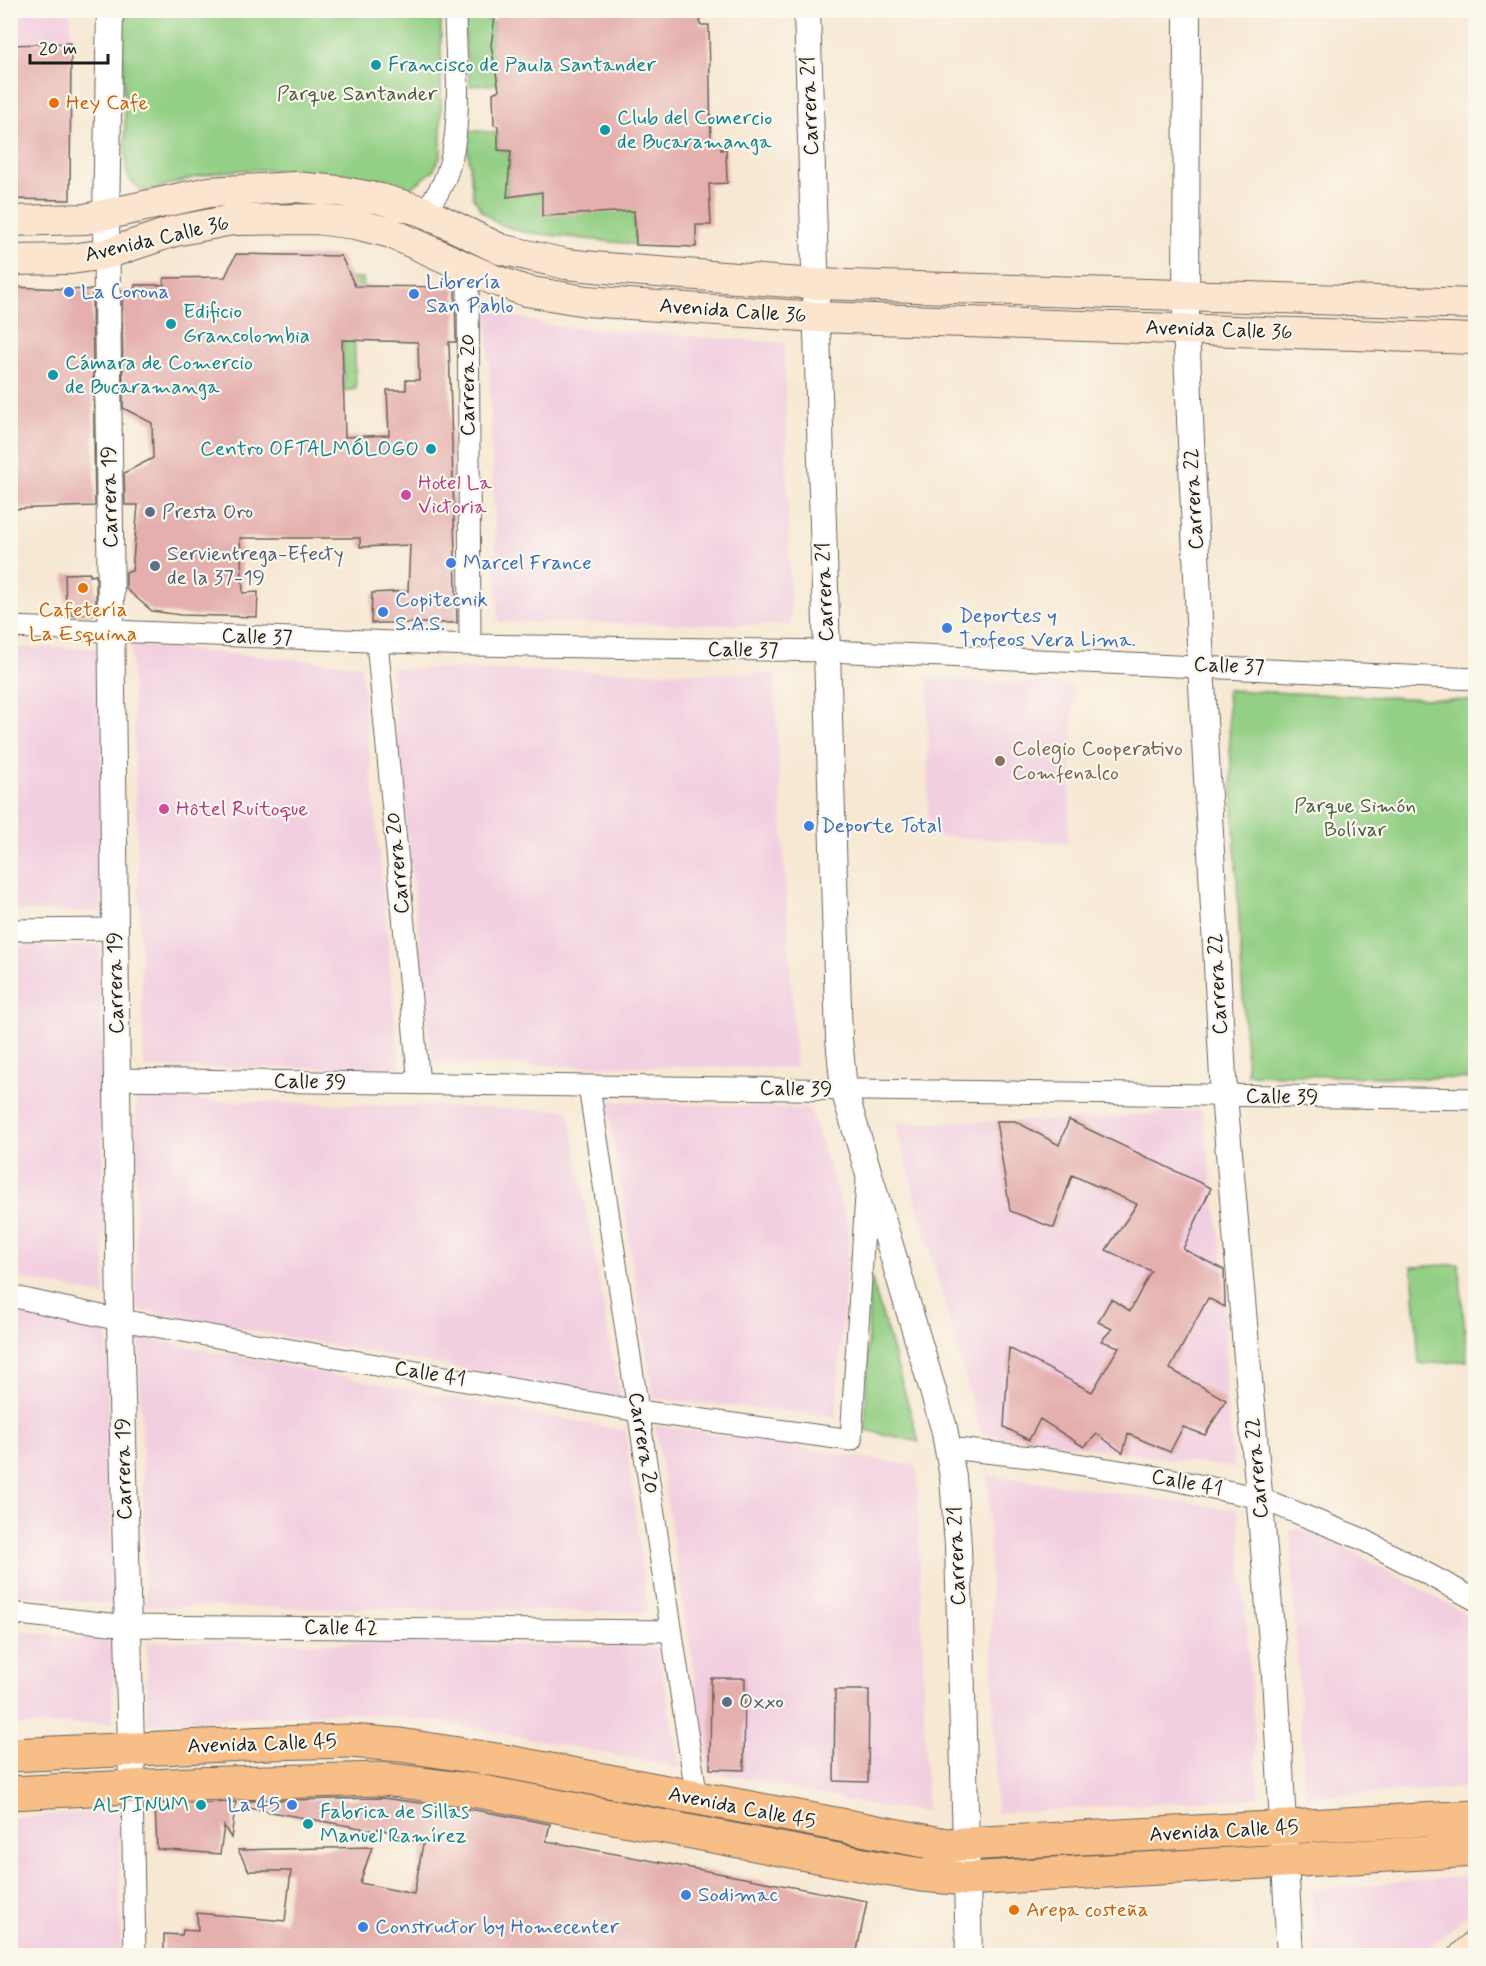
<svg xmlns="http://www.w3.org/2000/svg" width="1486" height="1966" font-family="Mynerve,sans-serif">
<style>
.built{fill:#f2cfe0}
.green{fill:#93cf84;stroke:#587650;stroke-width:1.5}
.building{fill:#e4afad;fill-rule:evenodd}
.lines{fill:none;stroke-linecap:round;stroke-linejoin:round}
.minor-casing{stroke:#69635c;stroke-width:23}
.tertiary-casing{stroke:#69635c;stroke-width:28}
.secondary-casing{stroke:#69635c;stroke-width:32}
.primary-casing{stroke:#69635c;stroke-width:35}
.minor{stroke:#fff;stroke-width:21}
.tertiary{stroke:#fff;stroke-width:26}
.secondary{stroke:#fce5cf;stroke-width:30}
.primary{stroke:#f7be88;stroke-width:33}
.culture-dot{fill:#0f9aa8;stroke:#fbf7ec;stroke-width:2}
.food-dot{fill:#e8710a;stroke:#fbf7ec;stroke-width:2}
.shop-dot{fill:#3f7fe0;stroke:#fbf7ec;stroke-width:2}
.hotel-dot{fill:#d1479c;stroke:#fbf7ec;stroke-width:2}
.service-dot{fill:#5c6f8a;stroke:#fbf7ec;stroke-width:2}
.education-dot{fill:#8d6e63;stroke:#fbf7ec;stroke-width:2}
.labels{text-anchor:middle;dominant-baseline:central;stroke-width:4.5;stroke-linejoin:round;paint-order:stroke}
.culture-label{font-size:21px;fill:#0d838f;stroke:#fbf7ec;text-anchor:start}
.park-label{font-size:21px;fill:#465b40;stroke:#fbf7ec}
.food-label{font-size:21px;fill:#c56008;stroke:#fbf7ec;text-anchor:start}
.street-label{font-size:21px;fill:#1c1c1c;stroke:#fbf7ec}
.shop-label{font-size:21px;fill:#366cbe;stroke:#fbf7ec;text-anchor:start}
.hotel-label{font-size:21px;fill:#b23c85;stroke:#fbf7ec;text-anchor:start}
.service-label{font-size:21px;fill:#4e5e75;stroke:#fbf7ec;text-anchor:start}
.education-label{font-size:21px;fill:#785e54;stroke:#fbf7ec;text-anchor:start}
</style>
<rect width="100%" height="100%" fill="#fbf7ec"/>
<filter id="ink" filterUnits="userSpaceOnUse"><feTurbulence type="fractalNoise" baseFrequency=".0167" numOctaves="2"/><feDisplacementMap in="SourceGraphic" scale="12" xChannelSelector="R" yChannelSelector="G"/><feConvolveMatrix kernelMatrix="1 2 1 2 8 2 1 2 1" color-interpolation-filters="sRGB"/></filter>
<filter id="wash" filterUnits="userSpaceOnUse"><feTurbulence type="fractalNoise" baseFrequency=".008" numOctaves="4" result="noise"/><feDisplacementMap in="SourceGraphic" scale="24" xChannelSelector="R" yChannelSelector="G"/><feGaussianBlur stdDeviation="1.35" result="paint"/><feColorMatrix in="noise" values="0 0 0 0 0 0 0 0 0 0 0 0 0 0 0 0 0 1.4 0 .05"/><feComposite in="paint" operator="in"/></filter>
<g filter="url(#wash)">
<rect width="100%" height="100%" fill="#f7e8d3"/>
<!-- built -->
<path class="built" d="M11,11H71L70,195L11,199Z
M487,309L551,326L784,343L791,625L498,622Z
M131,645L361,665L400,1067L144,1068Z
M11,648H102L101,912L11,911Z
M390,668L774,674L796,1068L432,1064Z
M928,679L1074,685L1068,843L928,836Z
M11,946H100L105,1296L11,1276Z
M136,1099L569,1110L620,1398L136,1309Z
M607,1101L810,1109L849,1227L836,1416L654,1399Z
M1202,1110L1225,1270L1226,1400L1235,1468L980,1433L895,1123L1069,1120Z
M11,1312L106,1332L114,1605L11,1594Z
M139,1337L625,1431L648,1612L146,1606Z
M655,1425L917,1466L927,1811L883,1808L709,1771Z
M988,1475L1238,1510L1259,1798L996,1813Z
M1290,1530H1313L1475,1619V1788L1305,1797Z
M10,1630L113,1642V1723L11,1726Z
M147,1641L657,1647L680,1768L451,1723L346,1712L147,1724Z
M119,1810L121,1955H11V1818Z
M1474,1876L1475,1907L1421,1955H1315L1311,1890Z"/>
<!-- green -->
<path class="green" d="M122,11H441V156L433,171L406,192C344,176 278,163 215,173C190,177 168,186 144,192L130,180L126,171Z
M462,11H488L480,16L494,23L491,45L516,55L496,73L498,84L470,86Z
M466,130L498,133V150L511,151L507,193L514,196L542,192L642,210L634,218L635,239L642,240L640,245L523,232L497,223L482,211L473,197Z
M341,278H363L364,328L354,329L356,389L344,391Z
M1227,690L1475,701V1079L1247,1074Z
M1459,1264L1467,1361L1419,1364L1412,1267Z
M870,1273L919,1442L865,1430Z"/>
<g id="blocks">
<!-- building -->
<path class="building" d="M496,10H700V25H709L711,145L721,143V150L726,149L727,183L709,184L711,225H696V247L636,245L634,211L542,216V192L507,197L511,151L498,150V126L494,125L493,93L499,90L491,45Z
M71,43L70,200L10,199V45Z
M236,254L341,256L355,286L455,287L456,342H449L457,623H371L372,593L408,591L410,545L360,547V538H240L243,593L258,592L257,617L181,615L152,611L126,589V572L132,571L138,505H125L124,473L153,458L152,423L123,408L122,290L134,291L135,285H164V278L225,277ZM342,340L418,342L419,380H406V390H387L389,435L345,437Z
M10,287L92,290L95,506L10,509Z
M90,573V576L96,575V610L92,614L71,615L70,606L66,607L65,574Z
M1069,1120L1211,1188L1183,1249L1224,1270L1225,1307L1208,1298L1170,1369L1226,1400L1205,1435L1183,1427L1170,1452L1128,1434L1123,1453L1097,1434L1084,1447L1040,1419L1029,1440L1004,1427L1009,1348L1092,1392L1119,1347L1101,1341L1112,1329L1098,1322L1111,1299L1130,1311L1151,1271L1106,1250L1137,1204L1072,1175L1054,1228L1010,1211L996,1121H1015L1059,1145Z
M711,1678H745L744,1770L710,1769Z
M835,1690H869L868,1782L834,1781Z
M382,1798L475,1810L550,1824L546,1841L867,1901L856,1956H164V1934L182,1935L183,1930L198,1931L197,1913L285,1921L291,1871H249L238,1850L372,1847L360,1883L414,1894L423,1844L378,1828L377,1831L243,1807V1801Z
M236,1802L231,1838L224,1826L220,1854L157,1849L155,1806L157,1804Z"/>
</g>
</g>
<g filter="url(#ink)">
<use href="#blocks" fill-opacity="0" stroke="#69635c" stroke-width="1.5"/>
<g class="lines">
<!-- minor casing -->
<g class="minor-casing">
<path id="minor" d="M422,211C471,171 455,68 455,10
M468,268L470,645
M10,627L470,645L827,651L1476,679
M377,642L419,1084
M10,930L116,929
M117,1079L1476,1099
M589,1086L697,1799
M10,1296L120,1320L638,1411L851,1440L867,1179
M948,1448L1040,1458L1170,1479L1260,1498L1362,1539L1476,1600
M10,1613L128,1626L671,1631
M132,1786L135,1956"/>
</g>
<!-- tertiary casing -->
<g class="tertiary-casing">
<path id="tertiary" d="M110,10L106,216L120,1320L132,1786
M807,10L839,1039L844,1090L944,1428L953,1477L958,1546L969,1956
M1187,10L1186,329L1201,665L1224,1096L1275,1675L1290,1956"/>
</g>
<!-- secondary casing -->
<g class="secondary-casing">
<path id="secondary" d="M10,221L85,219L209,192L295,187L339,191L381,199L422,211L500,249L566,264L605,268L815,284L1476,304
M10,260L71,259L106,254L175,231L232,220L316,219L355,224L391,233L494,280L526,291L586,301L817,317L1476,339
M1464,1956L1476,1944"/>
</g>
<!-- primary casing -->
<g class="primary-casing">
<path id="primary" d="M10,1755L270,1743L350,1741L400,1745L503,1761L946,1845L1476,1817
M10,1793L191,1784L383,1779L478,1791L879,1868L922,1875L966,1879L1476,1850"/>
</g>
<!-- minor -->
<use href="#minor" class="minor"/>
<!-- tertiary -->
<use href="#tertiary" class="tertiary"/>
<!-- secondary -->
<use href="#secondary" class="secondary"/>
<!-- primary -->
<use href="#primary" class="primary"/>
</g>
</g>
<!-- markers -->
<g class="culture-dot">
<circle cx="376" cy="65" r="6"/>
<circle cx="605" cy="130" r="6"/>
<circle cx="171" cy="324" r="6"/>
<circle cx="53" cy="375" r="6"/>
<circle cx="431" cy="449" r="6"/>
<circle cx="201" cy="1805" r="6"/>
<circle cx="308" cy="1824" r="6"/>
</g>
<g class="food-dot">
<circle cx="54" cy="103" r="6"/>
<circle cx="83" cy="588" r="6"/>
<circle cx="1014" cy="1910" r="6"/>
</g>
<g class="shop-dot">
<circle cx="69" cy="292" r="6"/>
<circle cx="414" cy="294" r="6"/>
<circle cx="451" cy="563" r="6"/>
<circle cx="383" cy="612" r="6"/>
<circle cx="947" cy="628" r="6"/>
<circle cx="809" cy="826" r="6"/>
<circle cx="292" cy="1805" r="6"/>
<circle cx="686" cy="1895" r="6"/>
<circle cx="363" cy="1927" r="6"/>
</g>
<g class="hotel-dot">
<circle cx="406" cy="495" r="6"/>
<circle cx="164" cy="809" r="6"/>
</g>
<g class="service-dot">
<circle cx="150" cy="512" r="6"/>
<circle cx="155" cy="566" r="6"/>
<circle cx="727" cy="1702" r="6"/>
</g>
<circle class="education-dot" cx="1000" cy="761" r="6"/>
<g class="labels">
<!-- culture labels -->
<g class="culture-label">
<text x="388" y="65">Francisco de Paula Santander</text>
<text x="617" y="118">Club del Comercio<tspan x="617" dy="24">de Bucaramanga</tspan></text>
<text x="183" y="312">Edificio<tspan x="183" dy="24">Grancolombia</tspan></text>
<text x="65" y="363">Cámara de Comercio<tspan x="65" dy="24">de Bucaramanga</tspan></text>
<text x="419" y="449" text-anchor="end">Centro OFTALMÓLOGO</text>
<text x="189" y="1805" text-anchor="end">ALTINUM</text>
<text x="320" y="1812">Fabrica de Sillas<tspan x="320" dy="24">Manuel Ramírez</tspan></text>
</g>
<!-- park labels -->
<g class="park-label">
<text x="357" y="94">Parque Santander</text>
<text x="1355" y="806">Parque Simón<tspan x="1355" dy="24">Bolívar</tspan></text>
</g>
<!-- food labels -->
<g class="food-label">
<text x="66" y="103">Hey Cafe</text>
<text x="83" y="610" text-anchor="middle">Cafetería<tspan x="83" dy="24">La Esquina</tspan></text>
<text x="1026" y="1910">Arepa costeña</text>
</g>
<!-- street labels -->
<g class="street-label">
<text transform="translate(810 106) rotate(-92)">Carrera 21</text>
<text transform="translate(157 239) rotate(-13)">Avenida Calle 36</text>
<text transform="translate(733 311) rotate(4)">Avenida Calle 36</text>
<text transform="translate(1219 330) rotate(2)">Avenida Calle 36</text>
<text transform="translate(468 385) rotate(-90)">Carrera 20</text>
<text transform="translate(110 497) rotate(-91)">Carrera 19</text>
<text transform="translate(1194 499) rotate(-93)">Carrera 22</text>
<text transform="translate(825 592) rotate(-92)">Carrera 21</text>
<text transform="translate(257 637) rotate(2)">Calle 37</text>
<text transform="translate(743 650) rotate(1)">Calle 37</text>
<text transform="translate(1229 666) rotate(3)">Calle 37</text>
<text transform="translate(398 863) rotate(-95)">Carrera 20</text>
<text transform="translate(116 983) rotate(-91)">Carrera 19</text>
<text transform="translate(1218 984) rotate(-93)">Carrera 22</text>
<text transform="translate(310 1082) rotate(1)">Calle 39</text>
<text transform="translate(796 1089) rotate(1)">Calle 39</text>
<text transform="translate(1282 1097) rotate(1)">Calle 39</text>
<text transform="translate(430 1374) rotate(10)">Calle 41</text>
<text transform="translate(643 1443) rotate(81)">Carrera 20</text>
<text transform="translate(1257 1468) rotate(-95)">Carrera 22</text>
<text transform="translate(124 1469) rotate(-91)">Carrera 19</text>
<text transform="translate(1187 1483) rotate(11)">Calle 41</text>
<text transform="translate(957 1556) rotate(-92)">Carrera 21</text>
<text transform="translate(341 1628) rotate(1)">Calle 42</text>
<text transform="translate(262 1744) rotate(-2)">Avenida Calle 45</text>
<text transform="translate(742 1808) rotate(11)">Avenida Calle 45</text>
<text transform="translate(1224 1831) rotate(-3)">Avenida Calle 45</text>
</g>
<!-- shop labels -->
<g class="shop-label">
<text x="426" y="282">Librería<tspan x="426" dy="24">San Pablo</tspan></text>
<text x="81" y="292">La Corona</text>
<text x="463" y="563">Marcel France</text>
<text x="395" y="600">Copitecnik<tspan x="395" dy="24">S.A.S.</tspan></text>
<text x="959" y="616">Deportes y<tspan x="959" dy="24">Trofeos Vera Lima.</tspan></text>
<text x="821" y="826">Deporte Total</text>
<text x="280" y="1805" text-anchor="end">La 45</text>
<text x="698" y="1895">Sodimac</text>
<text x="375" y="1927">Constructor by Homecenter</text>
</g>
<!-- hotel labels -->
<g class="hotel-label">
<text x="418" y="483">Hotel La<tspan x="418" dy="24">Victoria</tspan></text>
<text x="176" y="809">Hôtel Ruitoque</text>
</g>
<!-- service labels -->
<g class="service-label">
<text x="162" y="512">Presta Oro</text>
<text x="167" y="554">Servientrega-Efecty<tspan x="167" dy="24">de la 37-19</tspan></text>
<text x="739" y="1702">Oxxo</text>
</g>
<!-- education labels -->
<g class="education-label">
<text x="1012" y="749">Colegio Cooperativo<tspan x="1012" dy="24">Comfenalco</tspan></text>
</g>
</g>
<!-- margin -->
<rect width="1486" height="1966" fill="none" stroke="#fbf7ec" stroke-width="36"/>
<!-- scale -->
<path d="M30 54v9h78v-9" fill="none" stroke="#1c1c1c" stroke-width="3"/>
<text x="39" y="54" font-size="18" fill="#1c1c1c" stroke="#fbf7ec" stroke-width="4.5" paint-order="stroke">20 m</text>
</svg>
